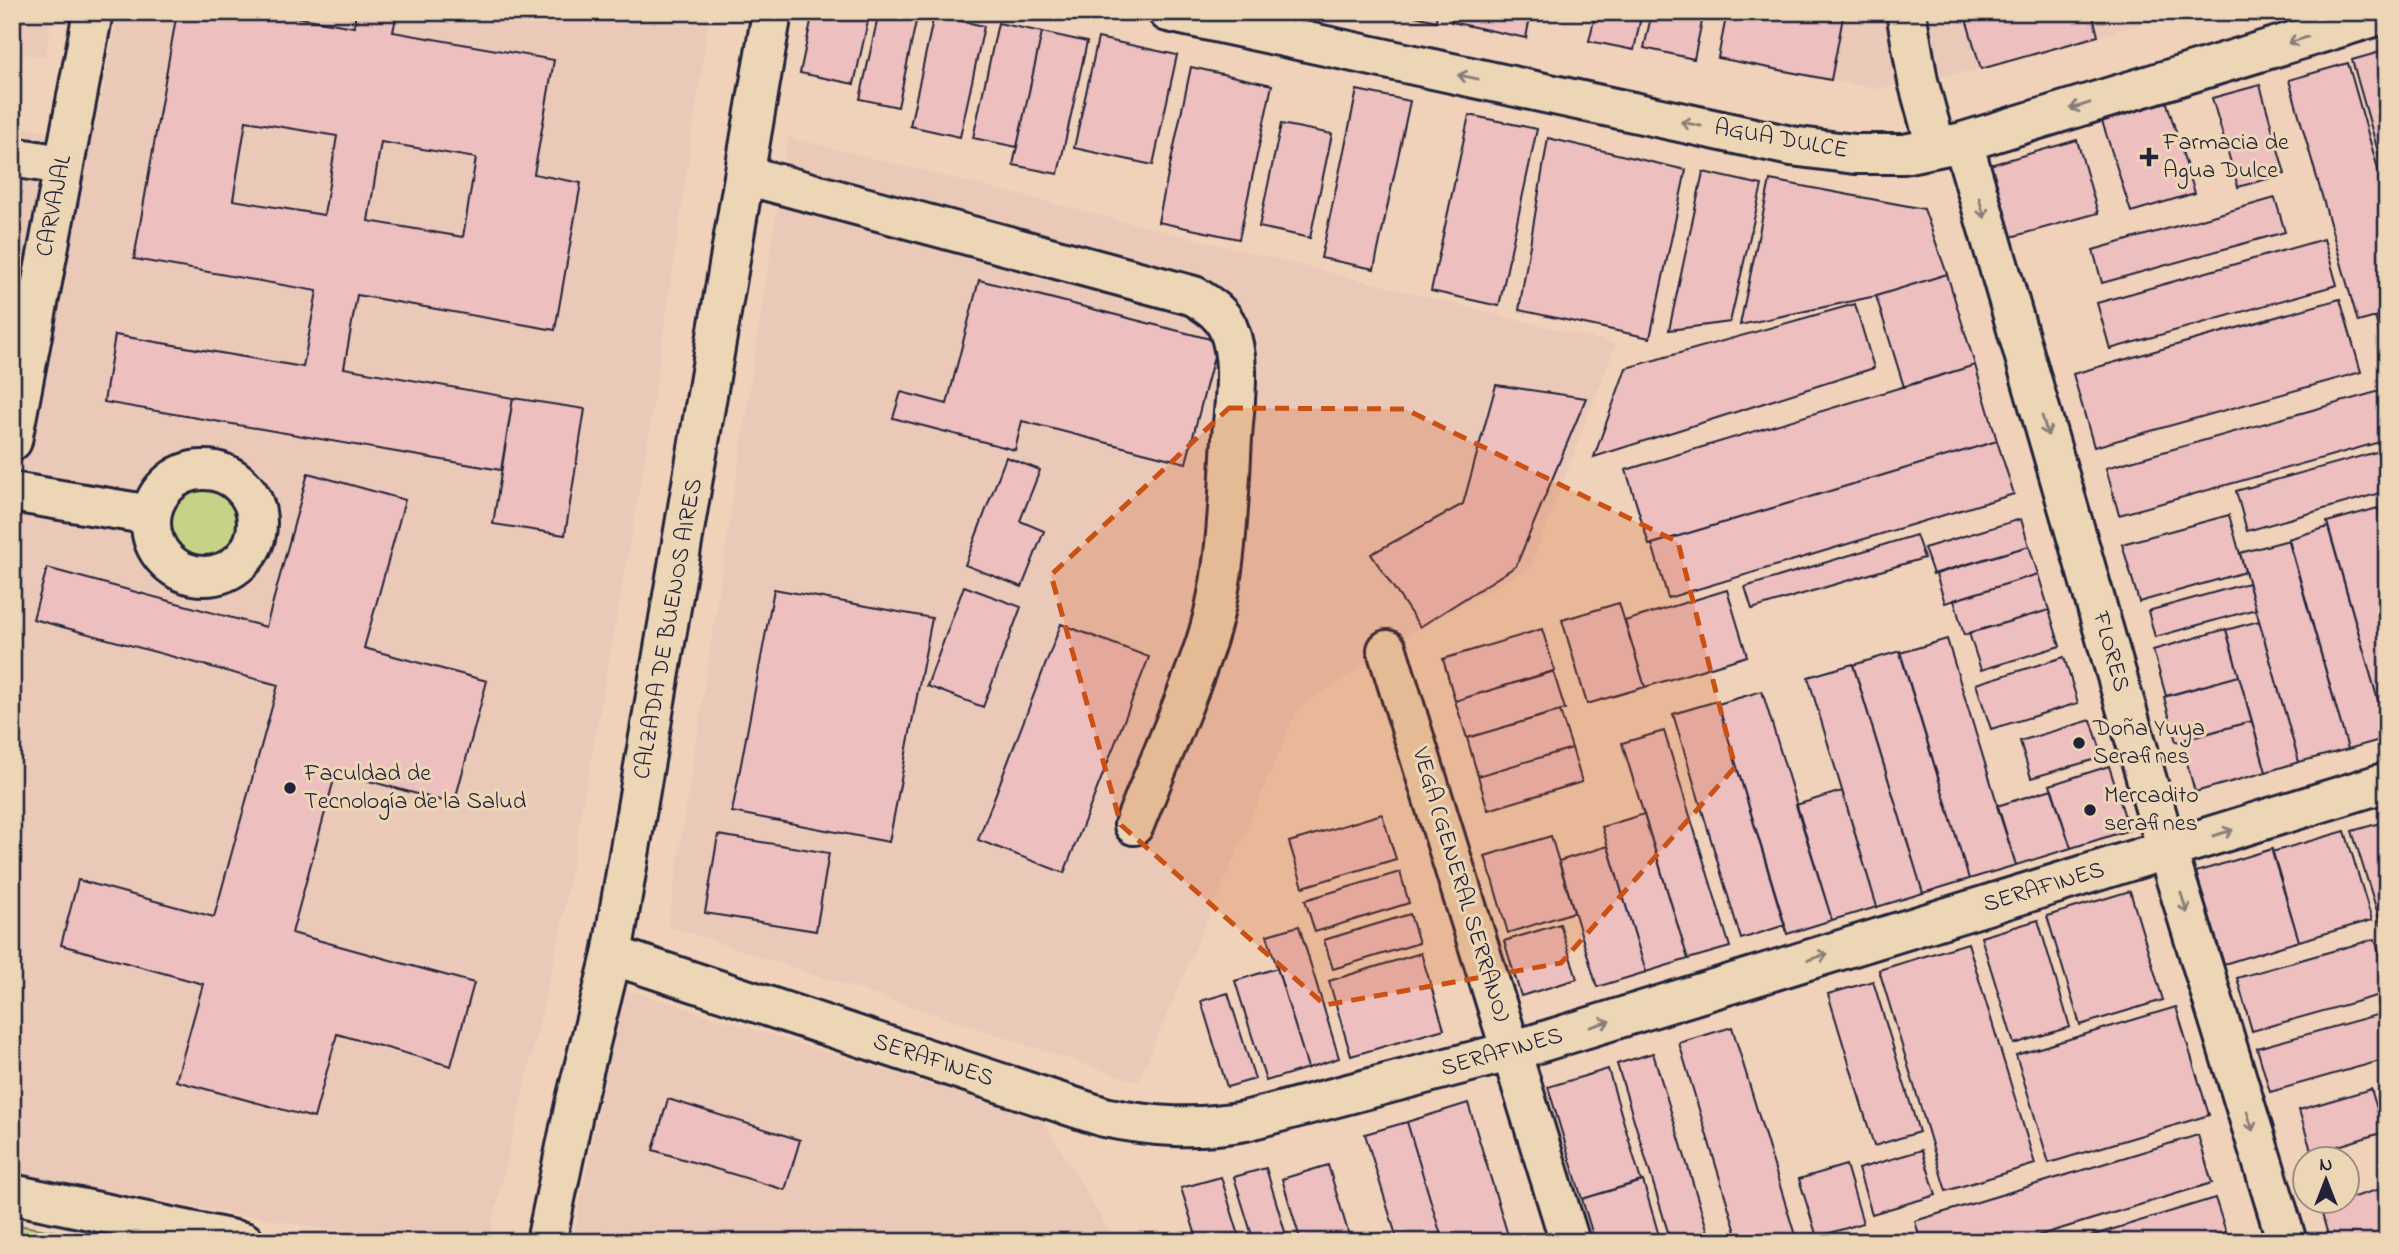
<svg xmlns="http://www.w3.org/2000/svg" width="2399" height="1254" font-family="'Indie Flower',sans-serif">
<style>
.built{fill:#ebc9b9}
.green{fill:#c6d386;stroke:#747a60;stroke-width:2}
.building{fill:#edbfbf;stroke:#22223b;stroke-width:2;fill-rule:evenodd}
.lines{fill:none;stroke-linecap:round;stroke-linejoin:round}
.minor-casing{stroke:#22223b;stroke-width:44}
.minor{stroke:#ecd6b5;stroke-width:38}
.oneway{stroke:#877c78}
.marked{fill:#ca5113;fill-opacity:0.2;stroke:#ca5113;stroke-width:5;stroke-dasharray:14 9;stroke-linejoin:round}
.poi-dot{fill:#22223b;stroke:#ecd6b5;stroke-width:2.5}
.labels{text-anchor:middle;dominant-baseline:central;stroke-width:6;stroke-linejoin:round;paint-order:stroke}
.street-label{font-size:24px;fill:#22223b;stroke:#ecd6b5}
.poi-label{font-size:24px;fill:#22223b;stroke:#ecd6b5;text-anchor:start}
</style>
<rect width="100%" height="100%" fill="#f0d2ba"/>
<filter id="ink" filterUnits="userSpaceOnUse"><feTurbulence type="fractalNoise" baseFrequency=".0143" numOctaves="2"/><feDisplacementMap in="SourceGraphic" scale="14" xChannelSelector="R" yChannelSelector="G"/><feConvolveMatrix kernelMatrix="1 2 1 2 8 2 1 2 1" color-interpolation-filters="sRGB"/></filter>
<g filter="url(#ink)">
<!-- built -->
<path class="built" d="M12,12H53L45,58L12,52Z
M118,12H710L647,447L560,934L488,1242H404L12,1177V127L94,134Z
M1727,12H2184L1981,69L1877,89L1718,58Z
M788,137L1616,344L1530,568L1420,627L1298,708L1138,1082L668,926Z
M622,988L1042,1119L1116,1242H572Z"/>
<!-- green -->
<path class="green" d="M169 522a35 35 0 1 1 70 0a35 35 0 1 1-70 0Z
M12,1224L114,1242H12Z"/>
<!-- building -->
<path class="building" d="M177,12H267L354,27L356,12H397L393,32L554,60L534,174L581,183L555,330L357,295L344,368L513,398L501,470L104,402L115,335L303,367L317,291L134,259ZM246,121L337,136L324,215L233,200ZM381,142L476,158L463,237L368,221Z
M813,12H870L854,84L800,73Z
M879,12H918L898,107L860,99Z
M1398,12H1437L1436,21Z
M1453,12H1531L1526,38L1451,22Z
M1596,12H1642L1634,50L1589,41Z
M1652,12H1704L1694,59L1644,48Z
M1727,12H1844L1831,80L1718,58Z
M1964,12H2092L2098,36L1981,69Z
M934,15L984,26L960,137L910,126Z
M998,23L1042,32L1017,147L973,138Z
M1042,32L1087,42L1058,174L1013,165Z
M1098,38L1177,55L1153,165L1074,148Z
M2387,50V167L2383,169L2352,60Z
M2348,63L2387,201V314L2358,322L2289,80Z
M1191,67L1272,85L1239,239L1158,222Z
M2260,85L2285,174L2238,187L2212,98Z
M1357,90L1410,101L1374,269L1321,258Z
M2166,100L2195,193L2131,212L2102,121Z
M1469,115L1537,129L1499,306L1431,291Z
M1281,124L1332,134L1310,238L1259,227Z
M1548,138L1686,170L1650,338L1519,310Z
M2077,140L2098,213L2011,237L1990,165Z
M1703,172L1762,185L1730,322L1669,330Z
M1770,180L1924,209L1947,274L1876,296L1740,325Z
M2275,198L2285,232L2102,283L2093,250Z
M2324,239L2337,285L2110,349L2097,303Z
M1947,274L1975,365L1904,387L1876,296Z
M979,280L1218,341L1186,463L1022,421L1015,450L893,418L901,392L947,404Z
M2340,299L2361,372L2094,447L2073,374Z
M1855,304L1874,368L1594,457L1626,368Z
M2387,314V345L2383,346L2375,317Z
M1975,365L1997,441L1649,545L1626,470Z
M1496,385L1586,398L1516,566L1420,627L1371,554L1463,504Z
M2387,389V440L2119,515L2106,468Z
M513,398L585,409L565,535L493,524Z
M1997,441L2014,494L1668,598L1652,544Z
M2387,449V491L2247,531L2236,491Z
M1006,457L1040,470L1020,521L1044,531L1022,587L965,565Z
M308,473L405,500L364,648L487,681L454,804L336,772L292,933L474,983L451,1066L337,1034L314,1118L176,1081L203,984L61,945L78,880L214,917L278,685L33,619L47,568L266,627Z
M2387,507V542L2378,509Z
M2378,508L2387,542V732L2327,522Z
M2229,515L2245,572L2139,602L2122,544Z
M2021,519L2029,546L1933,574L1924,548Z
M2328,527L2387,732V738L2348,749L2288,539Z
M1916,535L1924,558L1752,609L1745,587Z
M2289,540L2348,749L2299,762L2240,553Z
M2029,546L2038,574L1945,603L1936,574Z
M2038,574L2049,610L1964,635L1954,600Z
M2248,583L2256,609L2155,637L2148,611Z
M964,586L1021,607L983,707L927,686Z
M774,589L932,618L889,842L732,812Z
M1727,590L1747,656L1645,687L1625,621Z
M1619,603L1645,687L1587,704L1562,620Z
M2049,610L2060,646L1981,670L1969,633Z
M2259,621L2299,762L2266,772L2226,630Z
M1061,624L1149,657L1064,873L978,840Z
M1542,629L1555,671L1455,701L1443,659Z
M2226,629L2239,676L2166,696L2153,650Z
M1947,639L2016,865L1969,879L1900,653Z
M1900,651L1969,879L1923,893L1853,665Z
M2064,657L2078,703L1991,729L1976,684Z
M1853,664L1923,893L1877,907L1808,677Z
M1553,671L1565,709L1467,738L1455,701Z
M2239,676L2252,721L2176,742L2164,697Z
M1762,691L1832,920L1787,934L1718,704Z
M1717,701L1785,925L1741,939L1673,714Z
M1560,711L1572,748L1478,776L1467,738Z
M2091,720L2103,757L2031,778L2020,741Z
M2252,721L2266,772L2195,792L2181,741Z
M1664,731L1730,947L1688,959L1622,743Z
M1572,748L1582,782L1488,810L1478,776Z
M2109,766L2129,830L2071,848L2050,785Z
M2052,789L2071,848L2016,865L1997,806Z
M1842,791L1877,907L1832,920L1796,805Z
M1382,814L1396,859L1303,887L1289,842Z
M1644,814L1688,959L1646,972L1602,827Z
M2387,821V943L2352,831Z
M2345,831L2372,920L2299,941L2272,852Z
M718,835L829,853L816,931L705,913Z
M1551,836L1574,912L1508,933L1485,856Z
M1608,846L1646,972L1597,987L1559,861Z
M2272,849L2299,941L2224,964L2196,872Z
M1400,872L1409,903L1315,932L1305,900Z
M2130,891L2163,1000L2080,1025L2047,916Z
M1410,914L1419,943L1333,969L1324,940Z
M2038,920L2070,1027L2014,1044L1981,937Z
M1560,924L1577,979L1521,996L1504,941Z
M1299,926L1339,1058L1308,1068L1267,935Z
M2375,939L2387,980V993L2252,1031L2237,978Z
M1968,943L2035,1164L1946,1191L1879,970Z
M1421,953L1444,1029L1351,1056L1329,981Z
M1277,968L1308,1068L1266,1081L1235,981Z
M1873,981L1919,1132L1874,1146L1828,994Z
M1228,993L1255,1079L1227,1087L1201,1001Z
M2176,1007L2209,1115L2049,1163L2016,1055Z
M2387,1012V1059L2270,1092L2257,1048Z
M1732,1027L1797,1242H1739L1679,1043Z
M1653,1053L1711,1242H1671L1617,1064Z
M1608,1069L1641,1181L1582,1199L1548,1087Z
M2371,1089L2384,1132L2312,1154L2299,1110Z
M668,1099L800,1140L785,1190L653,1150Z
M1468,1103L1510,1242H1443L1407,1122Z
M1407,1122L1443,1242H1398L1365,1134Z
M2198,1135L2212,1183L2017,1242H1921L1915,1221Z
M1922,1150L1936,1195L1872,1214L1858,1169Z
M1328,1165L1351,1242H1301L1282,1179Z
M1846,1165L1863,1223L1817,1237L1799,1179Z
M1266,1168L1288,1242H1254L1234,1177Z
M1221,1177L1241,1242H1198L1181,1188Z
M1643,1181L1660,1239L1595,1242L1582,1199Z
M2387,1187V1237L2372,1242H2330L2320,1207Z
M2215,1198L2226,1232L2195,1242H2071Z"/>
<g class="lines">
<!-- minor casing -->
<g class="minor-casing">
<path id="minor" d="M1168,12L1791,146L1855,154H1904L1963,142L2387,13
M1906,12L1918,81L1936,147
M1963,142L2167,850L2287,1242
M12,157L62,165
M745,175L1194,296C1208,305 1221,312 1228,328C1242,361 1234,403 1232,438C1228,508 1227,581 1204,648C1184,707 1157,766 1134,825
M12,441L93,12
M151 523a53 53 0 1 1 106 0a53 53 0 1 1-106 0Z
M12,492L151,515
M1387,650L1570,1242
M612,955L1104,1117C1152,1127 1196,1130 1245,1121L1512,1051L2387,782
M12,1194L244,1242
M546,1242L575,1104L612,955L772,12"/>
</g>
<!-- minor -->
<use href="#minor" class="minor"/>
</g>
<!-- one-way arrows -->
<defs><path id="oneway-shaft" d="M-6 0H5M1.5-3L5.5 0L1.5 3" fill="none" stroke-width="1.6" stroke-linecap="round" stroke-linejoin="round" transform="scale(1.75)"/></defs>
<g class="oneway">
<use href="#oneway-shaft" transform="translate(2298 40) rotate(163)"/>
<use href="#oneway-shaft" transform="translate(1468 77) rotate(-168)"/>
<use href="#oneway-shaft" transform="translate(2080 106) rotate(163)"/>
<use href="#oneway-shaft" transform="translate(1691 124) rotate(-168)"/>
<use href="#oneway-shaft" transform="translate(1982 208) rotate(74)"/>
<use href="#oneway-shaft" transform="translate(2045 426) rotate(74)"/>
<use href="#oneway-shaft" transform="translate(2223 833) rotate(-17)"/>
<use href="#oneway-shaft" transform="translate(2184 903) rotate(73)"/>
<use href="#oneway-shaft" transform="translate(1818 957) rotate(-17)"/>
<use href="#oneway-shaft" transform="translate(1600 1024) rotate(-17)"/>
<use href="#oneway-shaft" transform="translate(2250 1121) rotate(73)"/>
</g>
</g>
<!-- marked area -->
<path class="marked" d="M1229,408L1405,409L1678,542L1735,767L1561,963L1325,1005L1121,825L1051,575Z"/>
<!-- markers -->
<g class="poi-dot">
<path d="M2145.5 146.5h7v7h7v7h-7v7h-7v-7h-7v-7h7z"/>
<circle cx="2079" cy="743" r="7"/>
<circle cx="290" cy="788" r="7"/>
<circle cx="2090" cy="810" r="7"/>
</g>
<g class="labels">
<!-- street labels -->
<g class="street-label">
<text transform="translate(1781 140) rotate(10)">AGUA DULCE</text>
<text transform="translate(55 206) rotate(-79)">CARVAJAL</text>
<text transform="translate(669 629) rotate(-80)">CALZADA DE BUENOS AIRES</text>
<text transform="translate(2110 652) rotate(74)">FLORES</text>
<text transform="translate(1460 885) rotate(73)">VEGA (GENERAL SERRANO)</text>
<text transform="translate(2044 888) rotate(-17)">SERAFINES</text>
<text transform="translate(1502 1053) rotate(-16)">SERAFINES</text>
<text transform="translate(933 1061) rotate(18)">SERAFINES</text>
</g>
<!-- poi labels -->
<g class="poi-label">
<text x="2163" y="143">Farmacia de<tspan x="2163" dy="28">Agua Dulce</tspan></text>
<text x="2093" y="729">Doña Yuya<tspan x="2093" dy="28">Serafines</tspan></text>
<text x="304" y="774">Faculdad de<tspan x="304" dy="28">Tecnología de la Salud</tspan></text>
<text x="2104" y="796">Mercadito<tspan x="2104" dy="28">serafines</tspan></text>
</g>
</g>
<!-- margin -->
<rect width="2399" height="1254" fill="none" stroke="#ecd6b5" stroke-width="42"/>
<rect x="21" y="21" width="2357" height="1212" fill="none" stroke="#22223b" stroke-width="2.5" filter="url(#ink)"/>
<!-- north arrow -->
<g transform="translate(2326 1180)"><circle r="33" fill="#ecd6b5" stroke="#9b8e84" stroke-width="2"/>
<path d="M0-5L12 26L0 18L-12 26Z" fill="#22223b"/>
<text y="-10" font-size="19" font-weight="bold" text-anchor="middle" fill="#22223b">N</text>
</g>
</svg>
